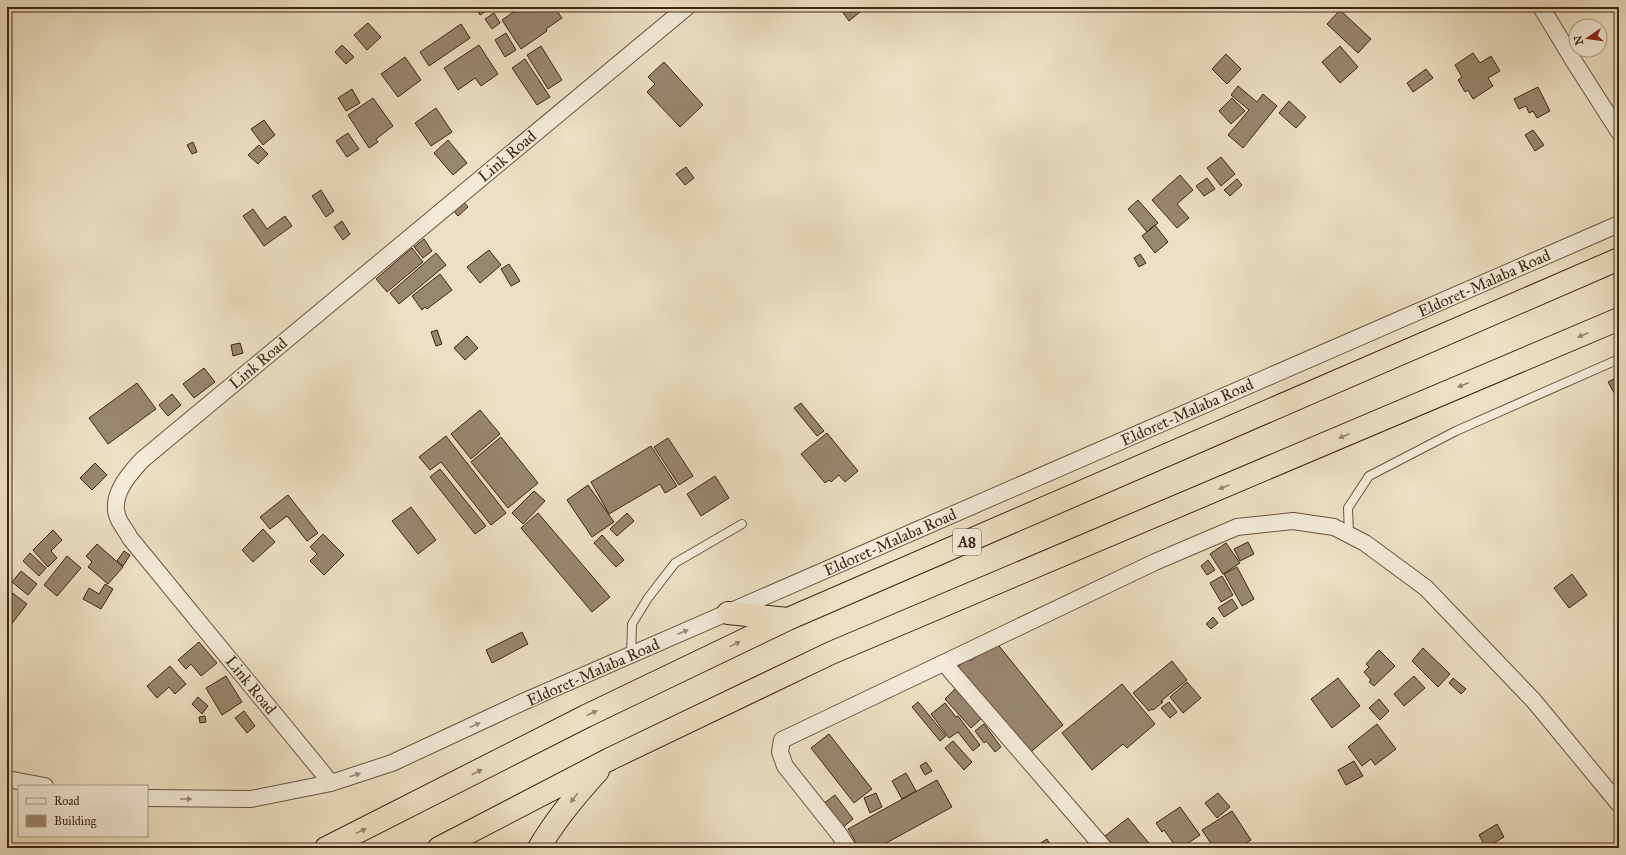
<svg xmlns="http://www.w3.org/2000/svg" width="1626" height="855" font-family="'IM FELL Great Primer',serif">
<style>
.building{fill:#99866f;stroke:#3e2613}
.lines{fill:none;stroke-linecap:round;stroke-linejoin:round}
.lane-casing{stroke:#6a543f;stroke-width:10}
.street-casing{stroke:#6a543f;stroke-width:18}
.highway-casing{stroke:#3e2613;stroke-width:24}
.lane{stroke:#f3ead8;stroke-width:8}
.street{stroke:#f3ead8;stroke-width:16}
.highway{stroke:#eddfc3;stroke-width:22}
.oneway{fill:#96826b}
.oneway2{fill:#988876}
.labels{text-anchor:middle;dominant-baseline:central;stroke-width:3;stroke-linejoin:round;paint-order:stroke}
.shield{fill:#f3ead8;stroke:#74614e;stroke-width:1}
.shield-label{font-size:15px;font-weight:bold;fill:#3e2613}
.street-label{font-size:16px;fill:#3e2613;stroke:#f3ead8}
</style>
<rect width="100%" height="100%" fill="#eddfc3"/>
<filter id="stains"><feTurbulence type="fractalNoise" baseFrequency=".005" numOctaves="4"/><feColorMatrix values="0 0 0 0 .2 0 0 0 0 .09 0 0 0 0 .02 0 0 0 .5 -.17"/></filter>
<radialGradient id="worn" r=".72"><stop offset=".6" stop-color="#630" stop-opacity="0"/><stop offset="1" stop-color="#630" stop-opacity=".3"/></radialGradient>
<!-- building -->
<path class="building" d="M475,7H488L489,9L480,15Z
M521,7H554L562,18L546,29L547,31L521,49L502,20Z
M846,7H856L860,12L849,21L842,11Z
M1340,10L1371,39L1358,53L1327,24Z
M494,13L500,23L492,29L485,19Z
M368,23L381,37L367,50L354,35Z
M461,24L470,38L429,66L420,52Z
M506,33L516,50L505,57L495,40Z
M342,45L354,57L346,64L335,52Z
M479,45L498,74L481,86L475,78L458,90L444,68Z
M541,46L562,80L548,89L527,55Z
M1340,46L1358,67L1340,83L1322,62Z
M1473,53L1480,63L1491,56L1500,71L1488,78L1493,86L1473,99L1468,90L1465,92L1458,80L1462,77L1455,65Z
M1226,54L1241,69L1227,84L1212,69Z
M405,57L421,80L398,97L381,74Z
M525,59L550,97L537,105L512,68Z
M664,62L703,105L680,127L647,92L655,84L648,77Z
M1426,69L1433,78L1413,92L1407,83Z
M1238,86L1257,102L1263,94L1277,106L1243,148L1228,135L1249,110L1231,95Z
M1538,87L1550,111L1537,118L1533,111L1529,113L1526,106L1519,109L1514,99Z
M352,89L360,103L346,111L338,98Z
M373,98L393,126L376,139L378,142L369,148L348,115Z
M1232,98L1245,111L1231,124L1219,111Z
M1289,101L1306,117L1296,128L1279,113Z
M436,108L452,132L431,146L415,123Z
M264,120L275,135L263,145L251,129Z
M1533,130L1544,145L1535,151L1525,135Z
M348,133L359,149L347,157L336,141Z
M448,140L467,163L453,175L434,153Z
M193,142L197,152L192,154L187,145Z
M259,145L268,154L258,164L248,155Z
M1221,157L1235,174L1221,186L1207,168Z
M686,167L694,178L685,185L676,174Z
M1180,175L1193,190L1177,204L1189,218L1177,228L1152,200Z
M1207,178L1215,189L1204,196L1196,186Z
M1237,179L1242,185L1230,196L1224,190Z
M321,190L334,211L326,217L312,196Z
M462,200L468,207L458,216L452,209Z
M1138,200L1158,223L1147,232L1128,209Z
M253,209L267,229L285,216L292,226L264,246L243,216Z
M342,221L350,234L343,240L334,227Z
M1155,225L1168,242L1155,253L1142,236Z
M424,239L432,251L423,258L414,247Z
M412,248L423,262L387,292L376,279Z
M489,250L501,265L480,283L467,267Z
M436,253L446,265L399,304L390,293Z
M1140,254L1146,263L1139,267L1134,258Z
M509,264L520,281L511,286L501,269Z
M440,274L452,290L427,309L425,307L422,310L412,296Z
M437,330L442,344L436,346L431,332Z
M467,336L478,348L465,360L454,348Z
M240,343L243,353L233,356L231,345Z
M204,368L215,382L194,398L183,384Z
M1619,376V397L1617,398L1608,382Z
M137,383L156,409L108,444L89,418Z
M172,394L181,405L168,416L159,405Z
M801,403L824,431L817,436L794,408Z
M480,410L500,434L471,459L451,434Z
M827,433L858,471L845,482L839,475L831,482L829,480L825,483L801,454Z
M446,436L506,513L491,525L441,462L430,470L419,457Z
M501,437L538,483L508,508L471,462Z
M668,438L693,476L679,485L654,447Z
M651,446L677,486L665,493L660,484L609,514L591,482Z
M95,463L107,475L92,490L80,478Z
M440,469L486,526L475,534L430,477Z
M715,476L729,498L701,516L687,494Z
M588,485L614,522L592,537L567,500Z
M534,491L545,501L523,524L512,513Z
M288,495L318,533L307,541L287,516L270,529L260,517Z
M411,507L436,540L418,554L392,521Z
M538,513L610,597L592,612L521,528Z
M627,513L634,521L617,536L610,529Z
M263,529L275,542L253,562L242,550Z
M53,530L62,540L51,551L57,558L48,567L33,550Z
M323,534L344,555L324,575L310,561L317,554L310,547Z
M602,535L624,560L616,567L594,543Z
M1248,542L1254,554L1240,561L1234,549Z
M1226,543L1240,563L1223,574L1210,554Z
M97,544L123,567L108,584L88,567L92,562L86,556Z
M124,551L130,555L123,566L117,561Z
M30,553L46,568L39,576L23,561Z
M67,556L81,568L57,596L44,585Z
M1208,560L1215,570L1207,575L1201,566Z
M1237,567L1254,599L1242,606L1224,574Z
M21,571L37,584L28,595L12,582Z
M1572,574L1587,595L1569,608L1554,588Z
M1222,576L1233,595L1221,602L1210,583Z
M105,584L113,589L101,609L83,599L89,588L99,594Z
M7,589L27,604L10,626L7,624Z
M1232,599L1238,608L1224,617L1218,608Z
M1213,617L1218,623L1211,629L1206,624Z
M522,632L528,644L492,663L486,650Z
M995,641L1063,725L1027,755L956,668L969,658L971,661Z
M199,642L217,663L201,676L191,664L186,669L178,660Z
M1423,648L1450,674L1438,687L1412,661Z
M1379,650L1395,666L1374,686L1369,682L1371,680L1364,672L1369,667L1366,664Z
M1172,661L1187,680L1161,701L1163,702L1153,710L1152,709L1149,711L1133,693Z
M170,666L186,684L175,694L169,687L157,698L147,686Z
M226,676L242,702L222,715L206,688Z
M1414,676L1425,688L1404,706L1394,694Z
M1338,678L1360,706L1332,728L1311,699Z
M1453,678L1466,689L1461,694L1449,683Z
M1187,682L1201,698L1183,713L1170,697Z
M1122,684L1155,724L1127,748L1123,744L1092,770L1062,733Z
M955,689L982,718L971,728L945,699Z
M198,697L208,706L202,714L192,704Z
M1379,699L1389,711L1380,720L1369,708Z
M918,702L946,736L940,741L912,707Z
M1169,702L1177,712L1170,718L1161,708Z
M945,703L956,717L958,716L980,745L973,751L958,732L949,738L931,714Z
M244,711L255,726L247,733L235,718Z
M205,716L206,722L200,723L199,717Z
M984,724L1001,747L995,752L986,741L984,743L975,731Z
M1377,724L1396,749L1375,765L1371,759L1362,766L1348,747Z
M829,734L872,789L854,803L811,748Z
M953,741L972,762L964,770L945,748Z
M1354,761L1363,776L1346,785L1338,770Z
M926,762L932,771L925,775L920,766Z
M906,773L916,791L902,799L892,781Z
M937,780L952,807L877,848H859L848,829Z
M876,793L882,807L870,813L864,798Z
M1218,793L1230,807L1217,818L1205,803Z
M835,795L853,819L842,828L823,804Z
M1180,807L1200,835L1181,848H1177L1164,830L1162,832L1156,823Z
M1232,811L1251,840L1238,848H1214L1202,830Z
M1128,818L1153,848H1115L1105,836Z
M1497,824L1504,837L1486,848L1479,835Z
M1047,839L1052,848H1033Z
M638,844L639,848H624Z"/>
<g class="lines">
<!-- lane casing -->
<g class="lane-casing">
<path id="lane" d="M1349,534L1348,508L1369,476L1456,431L1619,359
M631,655L632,624L648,598L675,563L742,524"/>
</g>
<!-- street casing -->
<g class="street-casing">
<path id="street" d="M1541,7L1575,63L1619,132
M944,663L1104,848
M7,779L45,786
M331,783L130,538C127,532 122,526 119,520C108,498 128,475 142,460L687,7
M147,798L251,799L331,783L392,763L525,701L1619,224
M848,848L839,834L785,766L780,752L782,740L1155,562L1237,527L1293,521L1334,527L1365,543L1426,588L1534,701L1619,804"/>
</g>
<!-- highway casing -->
<g class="highway-casing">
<path id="highway" d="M728,613L788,619
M326,848L586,716L788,619L1619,259
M439,848L610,759L831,653L1619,319
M539,848C555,820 576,795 598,771"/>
</g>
<!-- lane -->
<use href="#lane" class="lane"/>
<!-- street -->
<use href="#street" class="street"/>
<!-- highway -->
<use href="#highway" class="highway"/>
</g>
<!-- one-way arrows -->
<defs><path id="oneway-solid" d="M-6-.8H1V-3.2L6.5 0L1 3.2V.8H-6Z"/></defs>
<g class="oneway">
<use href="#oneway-solid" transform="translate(1583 335) rotate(157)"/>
<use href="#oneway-solid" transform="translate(1463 385) rotate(157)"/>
<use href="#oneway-solid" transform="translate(1344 436) rotate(157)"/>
<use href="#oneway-solid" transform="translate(1224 487) rotate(157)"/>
<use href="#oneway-solid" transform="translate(735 644) rotate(-26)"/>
<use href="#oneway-solid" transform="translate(592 713) rotate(-26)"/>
<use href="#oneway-solid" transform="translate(477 772) rotate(-27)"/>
<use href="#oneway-solid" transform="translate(574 798) rotate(127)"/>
<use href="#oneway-solid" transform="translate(361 831) rotate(-26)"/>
</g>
<g class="oneway2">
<use href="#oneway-solid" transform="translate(683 632) rotate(-23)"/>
<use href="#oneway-solid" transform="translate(475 725) rotate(-25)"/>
<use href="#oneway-solid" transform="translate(355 775) rotate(-18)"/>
<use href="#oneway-solid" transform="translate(186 799)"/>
</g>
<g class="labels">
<!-- shield labels -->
<rect class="shield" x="953" y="529" width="28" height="26" rx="3"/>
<g class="shield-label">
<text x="967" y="542">A8</text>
</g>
<!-- street labels -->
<g class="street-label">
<text transform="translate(507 156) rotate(-40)">Link Road</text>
<text transform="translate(1484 283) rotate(-24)">Eldoret-Malaba Road</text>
<text transform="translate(258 363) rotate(-40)">Link Road</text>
<text transform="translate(1187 412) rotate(-24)">Eldoret-Malaba Road</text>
<text transform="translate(890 542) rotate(-24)">Eldoret-Malaba Road</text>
<text transform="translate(593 672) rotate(-24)">Eldoret-Malaba Road</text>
<text transform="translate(251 685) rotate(51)">Link Road</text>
</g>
</g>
<!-- margin -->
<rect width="1626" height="855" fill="none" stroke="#eddfc3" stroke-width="24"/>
<rect x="8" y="8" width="1610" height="839" fill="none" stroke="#3e2613" stroke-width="2"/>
<rect x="12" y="12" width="1602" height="831" fill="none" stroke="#3e2613"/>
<!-- legend -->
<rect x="18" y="785" width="130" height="52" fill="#f3ead8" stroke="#ab9c89"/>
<rect x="26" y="798" width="20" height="6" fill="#f3ead8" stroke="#ab9c89"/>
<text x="54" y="805" font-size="12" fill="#3e2613">Road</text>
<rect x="26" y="815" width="20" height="12" fill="#99866f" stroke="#ab9c89"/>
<text x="54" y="825" font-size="12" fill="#3e2613">Building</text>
<!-- north arrow -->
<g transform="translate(1588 38) rotate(257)"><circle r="19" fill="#f3ead8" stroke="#ab9c89"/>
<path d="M0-3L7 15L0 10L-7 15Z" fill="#8f2418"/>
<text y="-6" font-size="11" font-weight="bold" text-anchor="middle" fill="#3e2613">N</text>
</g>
<rect width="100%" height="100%" filter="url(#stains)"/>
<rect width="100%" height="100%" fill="url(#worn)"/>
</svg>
